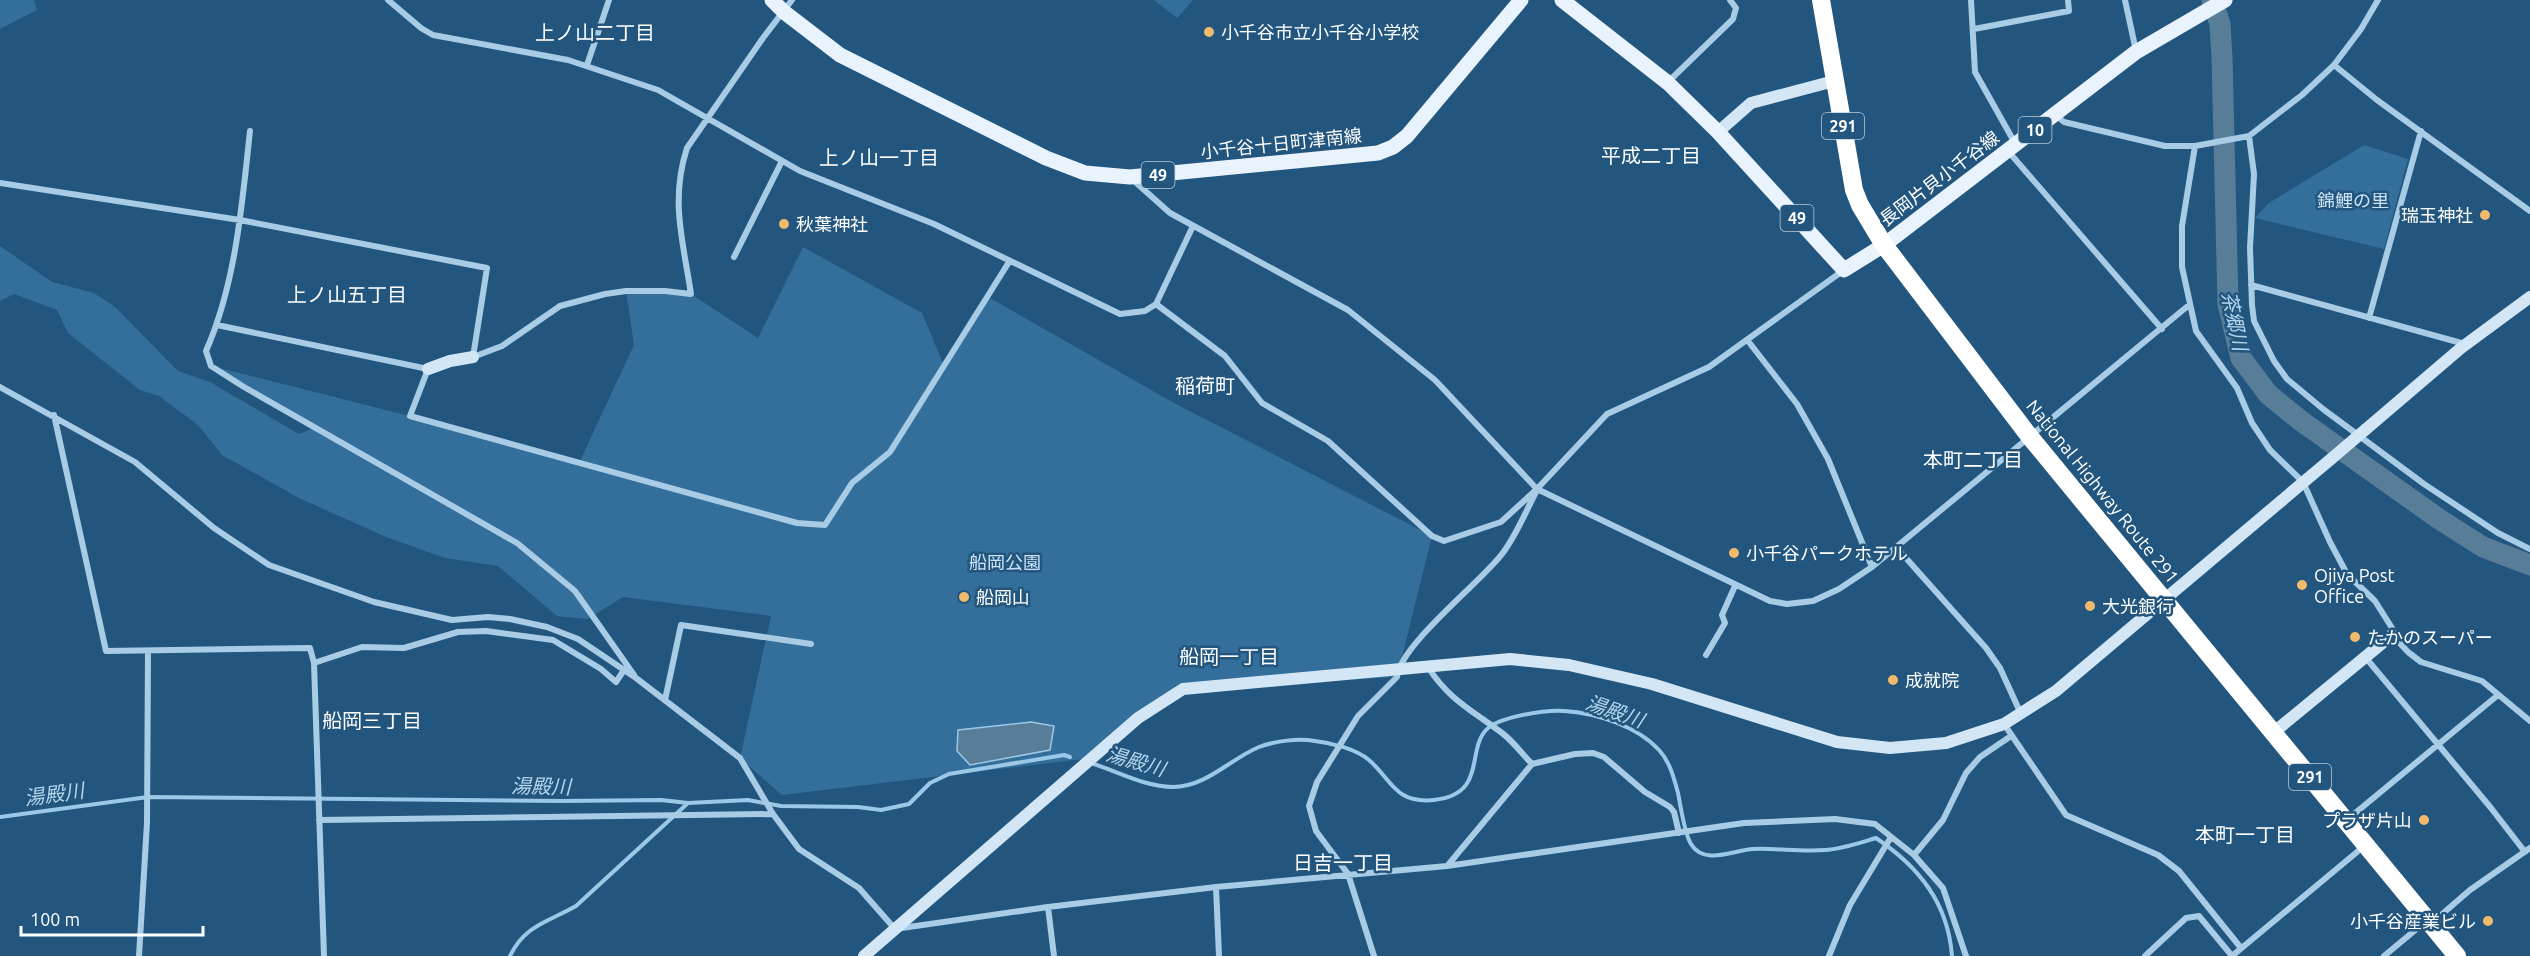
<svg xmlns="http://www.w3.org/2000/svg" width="2530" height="956" font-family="Ubuntu,'Noto Sans JP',sans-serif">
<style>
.green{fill:#336f9a}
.water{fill:#587d99;stroke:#9cc8e7;stroke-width:1.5}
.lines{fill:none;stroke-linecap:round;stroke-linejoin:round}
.stream{stroke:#9cc8e7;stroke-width:4}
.river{stroke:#587d99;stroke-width:21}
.street{stroke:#a8cce6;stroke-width:6}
.secondary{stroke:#d2e6f5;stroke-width:12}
.primary{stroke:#e9f3fd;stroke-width:15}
.highway{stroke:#fff;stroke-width:18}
.secondary-bridge{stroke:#d2e6f5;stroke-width:12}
.poi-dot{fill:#f1b96b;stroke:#23567e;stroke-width:2}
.labels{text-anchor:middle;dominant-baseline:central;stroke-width:5;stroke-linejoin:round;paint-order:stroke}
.shield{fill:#23567e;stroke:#bdccd8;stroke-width:1.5}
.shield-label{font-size:16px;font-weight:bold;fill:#fff}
.poi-label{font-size:18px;fill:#fff;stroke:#23567e;text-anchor:start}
.street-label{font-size:18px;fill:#fff;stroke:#23567e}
.park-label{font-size:18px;fill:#cbe3f5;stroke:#23567e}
.neighbourhood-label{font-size:20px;fill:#fff;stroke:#23567e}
.water-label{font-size:20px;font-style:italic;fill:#b3d5ee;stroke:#23567e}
</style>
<rect width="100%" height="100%" fill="#23567e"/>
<!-- green -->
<path class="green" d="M0,0H34L37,10L0,29Z
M1154,0H1193L1177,18Z
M2364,145L2408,159L2384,249L2255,218L2269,203Z
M0,246L52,282L94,293L115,307L178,371L210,382L299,434L316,427L211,366L410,416L579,463L634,345L626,291L691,294L758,338L803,247L922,313L944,366L988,297L1174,403L1432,536L1397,677L1183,689L1092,758L782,795L740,758L771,616L623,597L587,619L557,616L498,566L445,558L386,537L299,498L222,455L198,425L159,396L140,390L68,333L57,310L14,294L0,301Z"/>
<!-- water -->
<path class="water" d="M1031,722L1054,726L1050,750L970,765L957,751L958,730Z"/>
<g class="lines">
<!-- stream -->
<path class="stream" d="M1091,763C1117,771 1145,787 1173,787C1206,787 1230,759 1259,747C1275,741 1298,738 1315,741C1332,743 1356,749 1369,760C1392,780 1395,804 1434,800C1487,794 1466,752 1486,730C1499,716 1546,710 1564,711C1596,713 1637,726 1659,750C1670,762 1674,778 1678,793C1681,807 1684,833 1691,844C1704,866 1734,850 1753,849C1777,848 1801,852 1825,850C1842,849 1859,843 1876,838C1919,867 1948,903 1952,956
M0,817L148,797L561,801L661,800L688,803L748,800L781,806L858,807L881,810L909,804L930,783L949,774L1064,755L1070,757
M510,956C525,925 548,922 576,906L688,803"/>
<!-- river -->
<path class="river" d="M2212,0L2220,24L2222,57L2228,304L2241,358L2268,394L2301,421L2439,519L2483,547L2530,565"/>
<!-- street -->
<path class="street" d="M388,0L421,28L433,35L568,60L658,90L800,171L934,224L1120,314L1145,311L1156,304L1193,226
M1971,0L1975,72L2016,145
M2125,0L2136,51
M1974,29L2069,11L2068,0
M587,65L609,0
M2334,65L2377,100L2530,211
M1669,81L1733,19L1736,8L1730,0
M2054,114L2064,122L2165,146H2195L2249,136L2302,95L2334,65L2361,29L2378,0
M250,131C242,204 236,283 206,351L211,366L244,387L517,543L575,591L634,675
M2249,136L2254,174L2250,248L2252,305L2254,321L2274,361L2287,379L2323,409L2424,484L2498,533L2530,549
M2195,146L2182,226V267L2196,331L2237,388L2252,423L2270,450L2303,482L2330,542L2347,574L2375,601L2392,628V635L2408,652L2421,662L2482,681L2530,721
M2008,151L2162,329
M1133,180L1170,213L1348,310L1435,380L1537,489L1770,601L1787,604L1813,601L1839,589L1872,567L2189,305
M0,183L240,220L487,268L473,357L502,346L560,306L605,294L626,291H665L691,294C683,241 670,200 687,148L763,38L792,0
M734,257L782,161
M2251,285L2465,344
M1156,304L1225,356L1262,403L1328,441L1432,536L1444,541L1501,522L1537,489L1607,414L1709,367L1844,270
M2369,318L2421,131
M217,325L428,369L410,416L797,523L825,525L852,483L890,452L1009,262
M1748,341L1797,404L1828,459L1872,567
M0,387L135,462L214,528L269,565L374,602L452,620L488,617L510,619L547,627L578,639L636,678L740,758L773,814L799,849L859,888L895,929L1048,907L1216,887L1447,866L1744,823L1835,819L1875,824L1914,855L1943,888L1966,956
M54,415L106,651L310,648L314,663L324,956
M1897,548L1986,648L2000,668L2021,714
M1706,655L1725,623L1722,615L1735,586
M2366,658L2491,808L2525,852
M314,663L362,647L404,648L458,632L486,631L553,640L601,669L616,682L624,670
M1428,667C1448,699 1473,711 1502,733C1513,741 1522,754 1532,764
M665,700L681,625L811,644
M2004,724L2066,815L2158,855L2179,871L2241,948
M2348,819L2498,695
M319,820L773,814
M1914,855L1943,820L1966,773L1980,757L2011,736
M1448,865L1532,764L1575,754L1593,753L1604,757L1645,792L1670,807L1674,812L1679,833
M1216,887L1219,956
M1048,907L1054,956
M2433,922L2470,890L2530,848
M139,956L147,823L148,652
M1374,956L1348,874L1316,831L1309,806L1317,782L1358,716L1397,677C1400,645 1480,583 1502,554C1516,536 1525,513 1536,492
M1829,956L1850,905L1891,837
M2145,956L2186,918L2199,916L2232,956
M2232,956L2363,847
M2384,956L2425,922"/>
<!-- secondary -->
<path class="secondary" d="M1718,132L1751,103L1834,81
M428,369L450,361L473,357
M2365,430L2461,348L2530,297
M2273,733L2392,635
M864,956L1138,718L1183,689L1510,659L1569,665L1652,684L1837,742L1890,748L1946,743L2004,724L2056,691L2331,459"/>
<!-- primary -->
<path class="primary" d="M772,0L784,12L840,55L1046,158L1085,173L1130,177L1378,153L1393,147L1407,136L1521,0
M1562,0L1668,83L1718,132L1844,270L1884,245L2136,52L2225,0"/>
<!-- highway -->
<path class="highway" d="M1821,0L1854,190L1860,205L1884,245L2030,437L2457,956"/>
<!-- secondary-bridge -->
<path class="secondary-bridge" d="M2331,459L2365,430"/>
</g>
<!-- markers -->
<g class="poi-dot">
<circle cx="1209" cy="32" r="6"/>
<circle cx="2485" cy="215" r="6"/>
<circle cx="784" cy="224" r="6"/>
<circle cx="1734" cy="553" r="6"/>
<circle cx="2302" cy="585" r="6"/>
<circle cx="964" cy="597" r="6"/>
<circle cx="2090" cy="606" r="6"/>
<circle cx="2355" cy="637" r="6"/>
<circle cx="1893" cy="680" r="6"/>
<circle cx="2424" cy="820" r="6"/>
<circle cx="2488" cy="921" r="6"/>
</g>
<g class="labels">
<!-- shield labels -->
<g class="shield">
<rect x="1822" y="113" width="42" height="26" rx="4.5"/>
<rect x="2018.5" y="117" width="33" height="26" rx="4.5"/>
<rect x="1141.5" y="162" width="33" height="26" rx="4.5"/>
<rect x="1780.5" y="205" width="33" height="26" rx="4.5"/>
<rect x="2289" y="764" width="42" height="26" rx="4.5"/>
</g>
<g class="shield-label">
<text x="1843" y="126">291</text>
<text x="2035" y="130">10</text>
<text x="1158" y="175">49</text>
<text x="1797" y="218">49</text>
<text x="2310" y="777">291</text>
</g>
<!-- poi labels -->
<g class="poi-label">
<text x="1221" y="32">小千谷市立小千谷小学校</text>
<text x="2473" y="215" text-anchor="end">瑞玉神社</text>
<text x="796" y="224">秋葉神社</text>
<text x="1746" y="553">小千谷パークホテル</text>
<text x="2314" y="575">Ojiya Post<tspan x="2314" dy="21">Office</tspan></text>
<text x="976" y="597">船岡山</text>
<text x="2102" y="606">大光銀行</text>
<text x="2367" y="637">たかのスーパー</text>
<text x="1905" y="680">成就院</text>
<text x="2412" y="820" text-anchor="end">プラザ片山</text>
<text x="2476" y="921" text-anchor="end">小千谷産業ビル</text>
</g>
<!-- street labels -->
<g class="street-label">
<text transform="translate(1281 143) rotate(-6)">小千谷十日町津南線</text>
<text transform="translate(1939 178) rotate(-37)">長岡片貝小千谷線</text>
<text transform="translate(2103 491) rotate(51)">National Highway Route 291</text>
</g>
<!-- park labels -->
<g class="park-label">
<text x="2353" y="200">錦鯉の里</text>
<text x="1005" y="562">船岡公園</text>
</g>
<!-- neighbourhood labels -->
<g class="neighbourhood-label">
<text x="595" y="32">上ノ山二丁目</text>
<text x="1651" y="155">平成二丁目</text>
<text x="879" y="157">上ノ山一丁目</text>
<text x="347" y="294">上ノ山五丁目</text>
<text x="1205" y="385">稲荷町</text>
<text x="1973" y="459">本町二丁目</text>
<text x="1229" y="656">船岡一丁目</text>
<text x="372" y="720">船岡三丁目</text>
<text x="2245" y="834">本町一丁目</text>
<text x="1343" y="862">日吉一丁目</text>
</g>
<!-- water labels -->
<g class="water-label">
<text transform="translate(2235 321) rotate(78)">茶郷川</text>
<text transform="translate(1615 711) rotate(19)">湯殿川</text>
<text transform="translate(1136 761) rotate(16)">湯殿川</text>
<text transform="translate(541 786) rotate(1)">湯殿川</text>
<text transform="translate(54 794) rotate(-8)">湯殿川</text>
</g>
</g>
<!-- scale -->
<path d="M21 926v9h182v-9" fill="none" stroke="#ffffff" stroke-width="3"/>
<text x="30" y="926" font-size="18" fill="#ffffff" stroke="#23567e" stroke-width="4.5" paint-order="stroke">100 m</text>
</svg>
